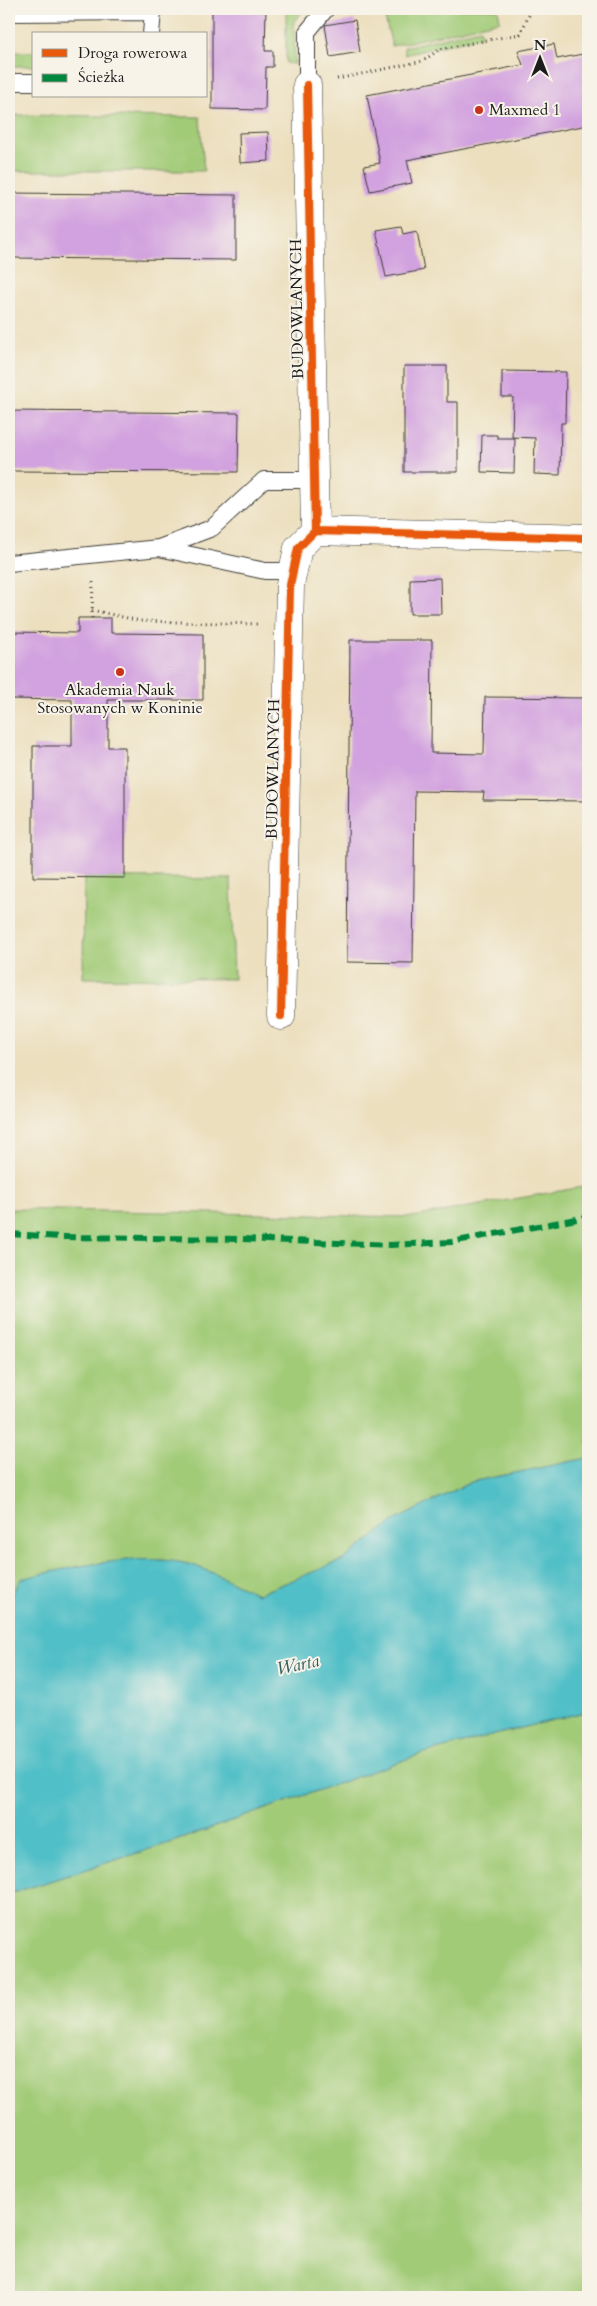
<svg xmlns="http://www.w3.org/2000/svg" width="597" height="2306" font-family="Cardo,serif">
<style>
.green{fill:#a1cb77;stroke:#5e744a}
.water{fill:#51bfc7;stroke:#366e72}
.building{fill:#d2a1df}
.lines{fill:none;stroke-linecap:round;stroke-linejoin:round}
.lane-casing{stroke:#3b3934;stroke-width:18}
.street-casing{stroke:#3b3934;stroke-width:29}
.path{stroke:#3b3934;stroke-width:3;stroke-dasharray:1 4;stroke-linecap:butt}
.lane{stroke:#fff;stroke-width:16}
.street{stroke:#fff;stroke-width:28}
.quiet{stroke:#00873e;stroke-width:6;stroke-dasharray:12 6;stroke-linecap:butt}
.cycleway-casing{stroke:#f7f3e8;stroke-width:11}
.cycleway{stroke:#e8590c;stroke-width:8}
.poi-dot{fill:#c8321e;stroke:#f7f3e8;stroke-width:2}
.labels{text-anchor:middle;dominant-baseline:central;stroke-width:4;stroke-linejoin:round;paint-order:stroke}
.poi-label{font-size:16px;fill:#1c1c1c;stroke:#f7f3e8;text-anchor:start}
.street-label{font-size:16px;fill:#1c1c1c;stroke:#f7f3e8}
.water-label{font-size:18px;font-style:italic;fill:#315d60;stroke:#f7f3e8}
</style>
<rect width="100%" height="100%" fill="#f7f3e8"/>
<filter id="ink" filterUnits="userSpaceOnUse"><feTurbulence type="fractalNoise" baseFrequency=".02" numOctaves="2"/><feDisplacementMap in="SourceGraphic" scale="10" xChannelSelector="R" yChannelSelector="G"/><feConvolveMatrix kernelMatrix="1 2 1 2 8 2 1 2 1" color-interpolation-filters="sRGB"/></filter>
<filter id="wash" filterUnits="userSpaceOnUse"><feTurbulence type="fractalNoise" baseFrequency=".0096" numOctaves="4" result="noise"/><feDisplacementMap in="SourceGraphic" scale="20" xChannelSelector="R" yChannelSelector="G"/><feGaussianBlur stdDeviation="1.12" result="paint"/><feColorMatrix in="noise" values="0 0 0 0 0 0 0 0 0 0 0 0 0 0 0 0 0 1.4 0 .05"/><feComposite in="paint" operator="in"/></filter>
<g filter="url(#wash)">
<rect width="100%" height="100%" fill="#ecdfbe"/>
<!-- green -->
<path class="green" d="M286,9H305L294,21L295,64L286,63Z
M377,9H498L500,21L392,46L385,18Z
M480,29L482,36L405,55L404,47Z
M9,52H34V66H9Z
M9,115L200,117L204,171H9Z
M84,877L231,879L234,979L83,978Z
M588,1186V1458L471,1482L394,1521L343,1560L258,1594C238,1586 207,1568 188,1564C140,1552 69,1567 21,1579L9,1599V1209L412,1217Z
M588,1711V2297H9V1894L172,1842L424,1753Z"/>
<!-- water -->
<path class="water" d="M588,1458V1711L424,1753L172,1842L9,1894V1599L21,1579C69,1567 140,1552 188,1564C209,1569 237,1586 258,1594L343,1560L394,1521L471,1482Z"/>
<g id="blocks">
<!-- building -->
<path class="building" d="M212,9H266L265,51H273V67H266L265,110L212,109Z
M355,20L360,52L330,57L325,25Z
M554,44L557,59L588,53V125L407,160L412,183L370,191L364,166L380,163L367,95L523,65L518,51Z
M268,132L269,161L240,163L239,133Z
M9,193L236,195V260L9,258Z
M401,226L403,234L417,231L424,270L386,277L376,230Z
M404,366H447V402H458V472H404Z
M502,371L566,372L565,423H561L560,475L534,474L535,438L512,437L513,397H502Z
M9,411L239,413L238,472L9,471Z
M482,435H497V438H515L514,473L481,472Z
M440,578L441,614H410V579Z
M78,618H111V633L203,634V700H108V747H125V878L33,877V746H72V700L9,699V632L78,633Z
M350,640H432L431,753L484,754L485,697L588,698V801L483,800L484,792L415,791L413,963L347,962Z"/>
</g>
</g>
<g filter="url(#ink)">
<use href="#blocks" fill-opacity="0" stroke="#3b3934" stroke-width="1"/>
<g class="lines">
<!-- lane casing -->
<g class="lane-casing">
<path id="lane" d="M9,13L153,12L151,34
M9,82H34
M307,85V32L326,9
M159,548L212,528L264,480H313
M9,563L159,548L265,571H292"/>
</g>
<!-- street casing -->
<g class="street-casing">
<path id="street" d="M307,85L315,531L588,538
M281,1016L290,585L298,548L315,531"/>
</g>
<!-- path -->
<path class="path" d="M337,79L423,61L440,49L520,34L532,9
M92,610L140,621L258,624
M92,618L93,580"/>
<!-- lane -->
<use href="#lane" class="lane"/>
<!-- street -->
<use href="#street" class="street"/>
<!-- quiet -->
<path class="quiet" d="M9,1234L61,1237L242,1239L391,1245L451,1242L588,1217"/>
<!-- cycleway casing -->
<g class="cycleway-casing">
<path id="cycleway" d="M307,85L315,531L588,538
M281,1016L290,585L298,548L315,531"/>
</g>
<!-- cycleway -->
<use href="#cycleway" class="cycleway"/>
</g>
</g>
<!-- markers -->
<g class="poi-dot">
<circle cx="479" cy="110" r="5"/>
<circle cx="120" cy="672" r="5"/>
</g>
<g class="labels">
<!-- poi labels -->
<g class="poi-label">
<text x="489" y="110">Maxmed 1</text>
<text x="120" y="690" text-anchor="middle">Akademia Nauk<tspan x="120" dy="18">Stosowanych w Koninie</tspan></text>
</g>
<!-- street labels -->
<g class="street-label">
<text transform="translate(297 309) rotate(-91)">BUDOWLANYCH</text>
<text transform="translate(273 769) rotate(-89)">BUDOWLANYCH</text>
</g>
<!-- water labels -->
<g class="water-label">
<text transform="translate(298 1665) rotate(-12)">Warta</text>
</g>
</g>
<!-- margin -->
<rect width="597" height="2306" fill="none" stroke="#f7f3e8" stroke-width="30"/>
<!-- legend -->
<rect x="32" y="32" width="175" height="65" fill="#f7f3e8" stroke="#9f9d96"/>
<rect x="42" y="49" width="25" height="8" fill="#e8590c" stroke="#9f9d96"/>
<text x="78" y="58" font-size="15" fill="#1c1c1c">Droga rowerowa</text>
<rect x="42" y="74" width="25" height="8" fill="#00873e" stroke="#9f9d96"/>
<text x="78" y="82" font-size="15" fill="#1c1c1c">Ścieżka</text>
<!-- north arrow -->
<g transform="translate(540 58)" stroke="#f7f3e8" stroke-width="4" paint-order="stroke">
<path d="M0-4L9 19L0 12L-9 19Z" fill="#1c1c1c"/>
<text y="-8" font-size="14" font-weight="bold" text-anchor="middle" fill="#1c1c1c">N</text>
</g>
</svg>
